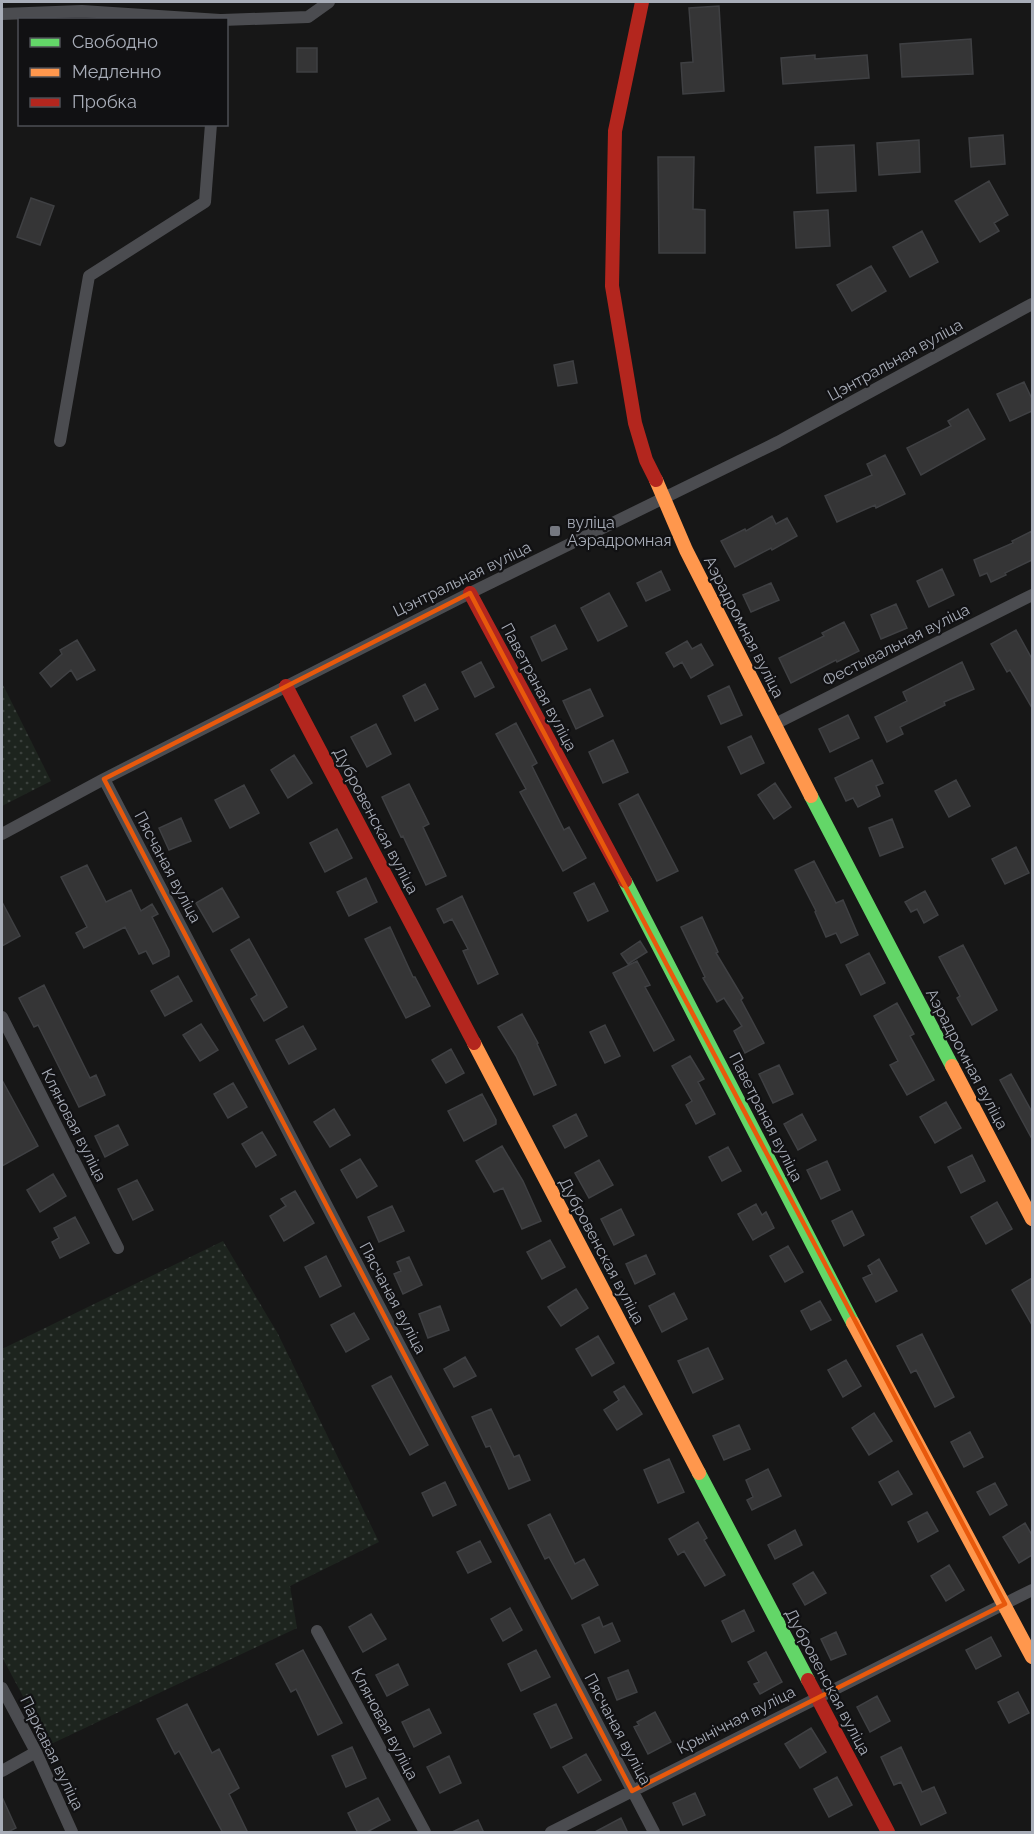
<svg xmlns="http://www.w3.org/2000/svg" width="1034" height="1834" font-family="Raleway,sans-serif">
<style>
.grass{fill:url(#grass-dots)}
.building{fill:#353536;stroke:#3f4043;stroke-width:1.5}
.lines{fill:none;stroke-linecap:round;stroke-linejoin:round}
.street{stroke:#4b4c50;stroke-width:12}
.fast{stroke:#63d668;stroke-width:14}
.slow{stroke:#ff974d;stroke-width:14}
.jam{stroke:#b3261e;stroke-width:14}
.marked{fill:none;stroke:#e8590c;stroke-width:4.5;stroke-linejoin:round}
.poi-dot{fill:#757880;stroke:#111113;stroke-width:2}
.labels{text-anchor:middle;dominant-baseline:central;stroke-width:4.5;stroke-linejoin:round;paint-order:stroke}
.street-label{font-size:16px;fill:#a8adb8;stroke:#111113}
.poi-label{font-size:16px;fill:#a8adb8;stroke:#111113;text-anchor:start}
</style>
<defs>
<pattern id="grass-dots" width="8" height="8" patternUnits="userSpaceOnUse" patternTransform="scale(1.5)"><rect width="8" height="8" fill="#1d241e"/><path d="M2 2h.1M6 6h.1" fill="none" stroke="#3b413d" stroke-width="1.8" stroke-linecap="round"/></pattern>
</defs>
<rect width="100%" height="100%" fill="#171717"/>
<!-- grass -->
<path class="grass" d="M2,683L51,781L2,806Z
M223,1241L278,1334L379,1542L290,1586L297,1628L49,1745L2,1657V1349Z"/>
<!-- building -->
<path class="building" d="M719,6L724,91L683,94L681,63L693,62L689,8Z
M971,39L973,74L902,77L900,44Z
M297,48H317V72H297Z
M815,55V59L867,55L869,78L783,84L781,58Z
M1003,135L1005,164L971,167L969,138Z
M919,140L920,172L879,175L877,143Z
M854,145L856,191L817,193L815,147Z
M658,157H694L693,209L705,210V253H659Z
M989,181L1008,215L994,223L999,231L980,242L955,201Z
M31,198L54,206L40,245L17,237Z
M828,210L830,246L796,248L794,212Z
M922,231L938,262L910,277L893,247Z
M871,266L886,291L852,311L837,285Z
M573,361L577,383L558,386L554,365Z
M1024,382L1032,399V411L1010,421L997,394Z
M968,409L985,439L921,475L907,448L951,426L948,421Z
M885,455L905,494L876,508L875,505L837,522L825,496L872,475L867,464Z
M772,516L776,524L787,518L797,536L772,550L771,548L735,567L721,541L745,529L746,531Z
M1032,531V560L1005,573L1006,575L991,582L987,573L980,576L974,560L1013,543L1012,541Z
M942,569L954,595L929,607L917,581Z
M661,571L670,590L646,601L637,583Z
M771,583L779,600L751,612L743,595Z
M609,593L627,626L598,641L581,608Z
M896,604L907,628L881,639L871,615Z
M844,622L859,651L837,662L836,660L791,683L779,658L824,636L822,633Z
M555,625L567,649L542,661L531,637Z
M1016,630L1032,659V708L1010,670L1007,672L991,644Z
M77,640L95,670L77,680L71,670L51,687L40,673L62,654L60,650Z
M687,641L692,649L701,644L713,665L691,678L682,662L674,667L666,653Z
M481,662L494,687L475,697L462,672Z
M962,662L974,689L944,702L945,705L900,727L903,734L887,742L875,717L907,701L903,692Z
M425,684L438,709L415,721L403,696Z
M729,686L742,715L721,724L708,696Z
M590,689L603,716L576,729L563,701Z
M848,715L859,738L830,752L819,729Z
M516,723L537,763L532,766L564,830L569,827L586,858L563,871L520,792L526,789L496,734Z
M376,724L391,754L367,767L351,737Z
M751,736L764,763L741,774L728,747Z
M613,740L628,772L603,783L589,752Z
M294,755L312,783L288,798L271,770Z
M872,760L883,783L876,786L880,796L858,807L853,798L846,801L835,778Z
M956,780L970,806L949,817L935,791Z
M775,783L791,807L774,819L758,795Z
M409,784L429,824L423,827L446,876L426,885L403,836L401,837L382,797Z
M244,785L259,813L230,828L215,800Z
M638,794L678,871L657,881L619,804Z
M181,818L191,841L169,850L159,828Z
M892,819L903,847L880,856L869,828Z
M337,829L352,858L325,872L310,843Z
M1016,847L1029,873L1005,884L992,859Z
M814,861L836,903L843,900L858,935L841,943L836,933L826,937L815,912L816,911L795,870Z
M87,865L106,902L131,890L141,911L152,904L158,914L152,917L169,951V956L153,964L146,951L139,954L125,927L84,948L76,933L87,927L61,877Z
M366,878L377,902L349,916L337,892Z
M594,883L608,911L588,921L574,893Z
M222,888L239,917L213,932L196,903Z
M925,891L938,915L924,923L917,909L911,912L905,902Z
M462,896L498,974L478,984L463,951L468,949L452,919L444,923L437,909Z
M2,902L20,936L2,946Z
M702,917L718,952L716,953L743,998L741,1000L764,1043L745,1053L734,1031L742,1026L724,998L717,1002L703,978L705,977L681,927Z
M390,927L413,977H415L430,1006L406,1018L365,939Z
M249,939L287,1007L264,1021L251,999L257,995L231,950Z
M640,941L647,952L628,964L621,954Z
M963,945L997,1010L972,1025L957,998L960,996L939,957Z
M869,953L885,983L861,995L846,965Z
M637,961L650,985L645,987L674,1040L654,1051L613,973Z
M178,976L192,1001L165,1016L151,991Z
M44,985L90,1078L96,1075L105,1095L79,1107L38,1025L34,1027L19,998Z
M897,1003L914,1034L910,1036L934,1080L907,1095L890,1065L898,1061L874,1016Z
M522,1014L538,1043L537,1044L556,1085L534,1095L516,1056L498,1027Z
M201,1024L218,1050L200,1061L183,1035Z
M605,1025L620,1056L605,1063L590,1032Z
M303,1026L316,1049L289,1064L276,1040Z
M451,1049L464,1073L446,1083L432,1060Z
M690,1056L704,1079L698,1082L715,1114L696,1124L686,1105L692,1101L672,1066Z
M779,1065L793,1094L773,1103L759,1074Z
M1011,1074L1032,1112V1139L1000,1080Z
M2,1080L38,1146L2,1166Z
M233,1083L247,1107L228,1118L214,1094Z
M482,1094L496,1120V1124L464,1141L448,1111Z
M946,1102L961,1128L935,1143L920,1117Z
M334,1109L350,1135L330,1147L314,1122Z
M576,1114L587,1136L565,1148L553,1126Z
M802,1114L816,1140L798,1150L784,1124Z
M118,1125L128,1145L105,1157L95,1136Z
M262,1132L276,1155L256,1167L242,1144Z
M502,1146L523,1181L541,1221L522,1229L503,1188L494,1192L476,1161Z
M728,1147L741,1171L722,1181L709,1157Z
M972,1155L985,1181L961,1193L948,1167Z
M360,1159L377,1186L357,1198L341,1170Z
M599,1160L613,1185L589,1198L575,1173Z
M827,1161L840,1190L821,1199L807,1170Z
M53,1174L66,1196L40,1212L27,1190Z
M137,1180L153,1210L133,1220L118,1189Z
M295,1191L314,1223L284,1241L270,1216L286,1206L281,1199Z
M997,1202L1012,1229L986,1244L971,1217Z
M756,1204L762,1215L766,1212L774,1228L753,1240L738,1214Z
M392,1206L404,1231L379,1242L368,1217Z
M621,1209L634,1235L614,1245L601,1219Z
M852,1211L864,1235L844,1246L832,1221Z
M75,1217L89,1243L60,1258L52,1242L59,1238L54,1228Z
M550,1240L565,1267L542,1279L527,1252Z
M788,1246L803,1272L785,1282L770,1256Z
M646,1255L655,1274L635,1284L626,1264Z
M326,1256L341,1286L320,1297L305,1267Z
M409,1257L422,1285L403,1294L394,1274L401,1271L397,1262Z
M879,1259L897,1291L876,1302L863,1278L872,1274L868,1266Z
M1032,1278V1325L1012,1290Z
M576,1289L588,1308L561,1326L548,1307Z
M674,1293L687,1319L662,1332L649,1306Z
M820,1301L831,1320L811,1330L801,1311Z
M440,1306L449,1330L428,1338L419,1314Z
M354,1313L369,1339L346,1352L331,1325Z
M922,1334L954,1397L935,1407L916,1370L911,1373L897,1346Z
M598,1336L614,1363L592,1376L576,1349Z
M708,1348L723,1379L693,1393L678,1361Z
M465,1357L476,1376L454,1387L444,1369Z
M846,1360L861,1386L843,1397L828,1370Z
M391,1376L428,1445L410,1455L372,1386Z
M624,1386L642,1414L617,1430L604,1410L619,1400L614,1392Z
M491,1409L514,1457L519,1455L530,1480L509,1489L490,1446L486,1447L472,1417Z
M874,1413L892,1441L869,1455L852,1428Z
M739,1425L750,1449L724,1460L713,1436Z
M970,1432L983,1457L964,1467L951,1442Z
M669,1459L684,1492L658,1503L644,1470Z
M768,1469L781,1496L752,1510L747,1500L753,1497L746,1480Z
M898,1471L912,1494L892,1505L879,1482Z
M445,1482L456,1505L433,1516L422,1493Z
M995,1483L1007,1505L990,1515L977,1492Z
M927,1512L938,1531L918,1542L908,1522Z
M550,1514L575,1564L584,1559L598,1585L572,1599L549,1557L545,1559L528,1525Z
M698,1522L707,1538L704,1540L725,1575L705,1586L684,1551L678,1555L669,1539Z
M1025,1523L1032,1535V1555L1019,1563L1003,1537Z
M795,1530L802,1545L775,1559L768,1545Z
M480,1541L491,1562L468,1573L457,1552Z
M949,1565L964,1590L946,1601L931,1576Z
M813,1572L826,1593L805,1605L793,1584Z
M510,1608L522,1630L503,1641L491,1619Z
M744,1610L754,1631L732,1642L722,1621Z
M371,1614L386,1639L363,1652L349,1627Z
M599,1617L603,1627L612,1623L620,1641L595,1653L582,1625Z
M836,1632L846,1654L831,1660L821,1639Z
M991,1637L1001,1656L976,1669L966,1650Z
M303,1650L342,1723L318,1735L296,1689L291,1692L276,1664Z
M536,1650L550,1677L521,1691L508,1664Z
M766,1652L782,1682L760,1694L754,1684L759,1682L748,1662Z
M398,1664L408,1685L387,1696L376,1675Z
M628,1670L637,1692L617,1700L608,1678Z
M1018,1692L1029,1713L1009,1723L998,1702Z
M877,1696L890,1721L870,1732L857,1707Z
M187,1704L212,1753L219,1749L239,1788L229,1794L248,1833H223L179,1751L175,1754L157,1719Z
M556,1704L572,1738L551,1748L534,1714Z
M429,1709L441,1733L414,1747L402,1722Z
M655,1712L671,1742L648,1754L634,1727L639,1725L637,1722Z
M811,1728L826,1752L800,1768L785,1744Z
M352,1747L366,1778L346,1787L332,1756Z
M901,1747L922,1792L934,1787L946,1813L921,1825L901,1782L894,1785L881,1757Z
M586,1754L601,1780L578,1793L563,1767Z
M449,1756L461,1783L440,1793L427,1767Z
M837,1777L852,1805L829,1817L814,1789Z
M695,1793L705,1815L683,1825L673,1803Z
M2,1797L16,1828L6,1833H2Z
M378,1798L390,1820L365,1833H358L348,1813Z
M621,1818L628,1833H593Z
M478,1820L484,1833H450Z"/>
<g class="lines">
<!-- street -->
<path class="street" d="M2,14L82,11L220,20
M222,20L308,17L329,2
M60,441L89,276L205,202L211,124
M775,724L1032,595
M104,779L654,1832
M2,834L104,779L470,593L778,442L1032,304
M2,1017L118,1248
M317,1631L425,1832
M2,1688L36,1752L72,1832
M2,1771L36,1752
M551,1832L1032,1590"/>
<!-- fast -->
<path class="fast" d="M811,796L952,1066
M625,881L853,1323
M699,1473L808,1680"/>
<!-- slow -->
<path class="slow" d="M656,480L686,550L811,796
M474,1043L699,1473
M952,1066L1032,1219
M853,1323L1032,1657"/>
<!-- jam -->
<path class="jam" d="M642,2L615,131L612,286L635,423L646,460L656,480
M470,593L625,881
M286,686L474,1043
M808,1680L888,1832"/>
</g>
<!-- marked area -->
<path class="marked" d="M470,593L1005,1604L632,1791L104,779Z"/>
<!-- markers -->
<rect class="poi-dot" x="549" y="525" width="12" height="12" rx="3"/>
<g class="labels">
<!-- street labels -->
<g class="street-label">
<text transform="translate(895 360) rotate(-29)">Цэнтральная вуліца</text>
<text transform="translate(462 579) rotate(-26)">Цэнтральная вуліца</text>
<text transform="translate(744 627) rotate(63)">Аэрадромная вуліца</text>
<text transform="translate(896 645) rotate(-27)">Фестывальная вуліца</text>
<text transform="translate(539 687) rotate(62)">Паветраная вуліца</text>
<text transform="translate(376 821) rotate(62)">Дубровенская вуліца</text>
<text transform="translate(168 867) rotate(62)">Пясчаная вуліца</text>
<text transform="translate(967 1059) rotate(62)">Аэрадромная вуліца</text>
<text transform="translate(766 1117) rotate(63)">Паветраная вуліца</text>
<text transform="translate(74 1125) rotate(63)">Кляновая вуліца</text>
<text transform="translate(602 1251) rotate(62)">Дубровенская вуліца</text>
<text transform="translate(393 1298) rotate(62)">Пясчаная вуліца</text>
<text transform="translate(828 1682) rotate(62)">Дубровенская вуліца</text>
<text transform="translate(736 1720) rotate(-27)">Крынічная вуліца</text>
<text transform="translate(385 1724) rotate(62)">Кляновая вуліца</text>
<text transform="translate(618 1729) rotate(62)">Пясчаная вуліца</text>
<text transform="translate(52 1753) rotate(64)">Паркавая вуліца</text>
</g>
<!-- poi labels -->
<g class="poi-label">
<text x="567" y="522">вуліца<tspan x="567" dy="18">Аэрадромная</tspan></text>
</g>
</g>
<!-- border -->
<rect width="1034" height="1834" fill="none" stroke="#a8adb8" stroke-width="6"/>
<!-- legend -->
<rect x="18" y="18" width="210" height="108" fill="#111113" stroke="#4d4f55" stroke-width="1.5"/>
<rect x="30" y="38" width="30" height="9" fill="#63d668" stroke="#4d4f55" stroke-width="1.5"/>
<text x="72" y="48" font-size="18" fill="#a8adb8">Свободно</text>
<rect x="30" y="68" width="30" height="9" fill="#ff974d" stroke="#4d4f55" stroke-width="1.5"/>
<text x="72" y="78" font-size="18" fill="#a8adb8">Медленно</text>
<rect x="30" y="98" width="30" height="9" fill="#b3261e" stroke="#4d4f55" stroke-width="1.5"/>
<text x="72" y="108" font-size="18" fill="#a8adb8">Пробка</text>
</svg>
